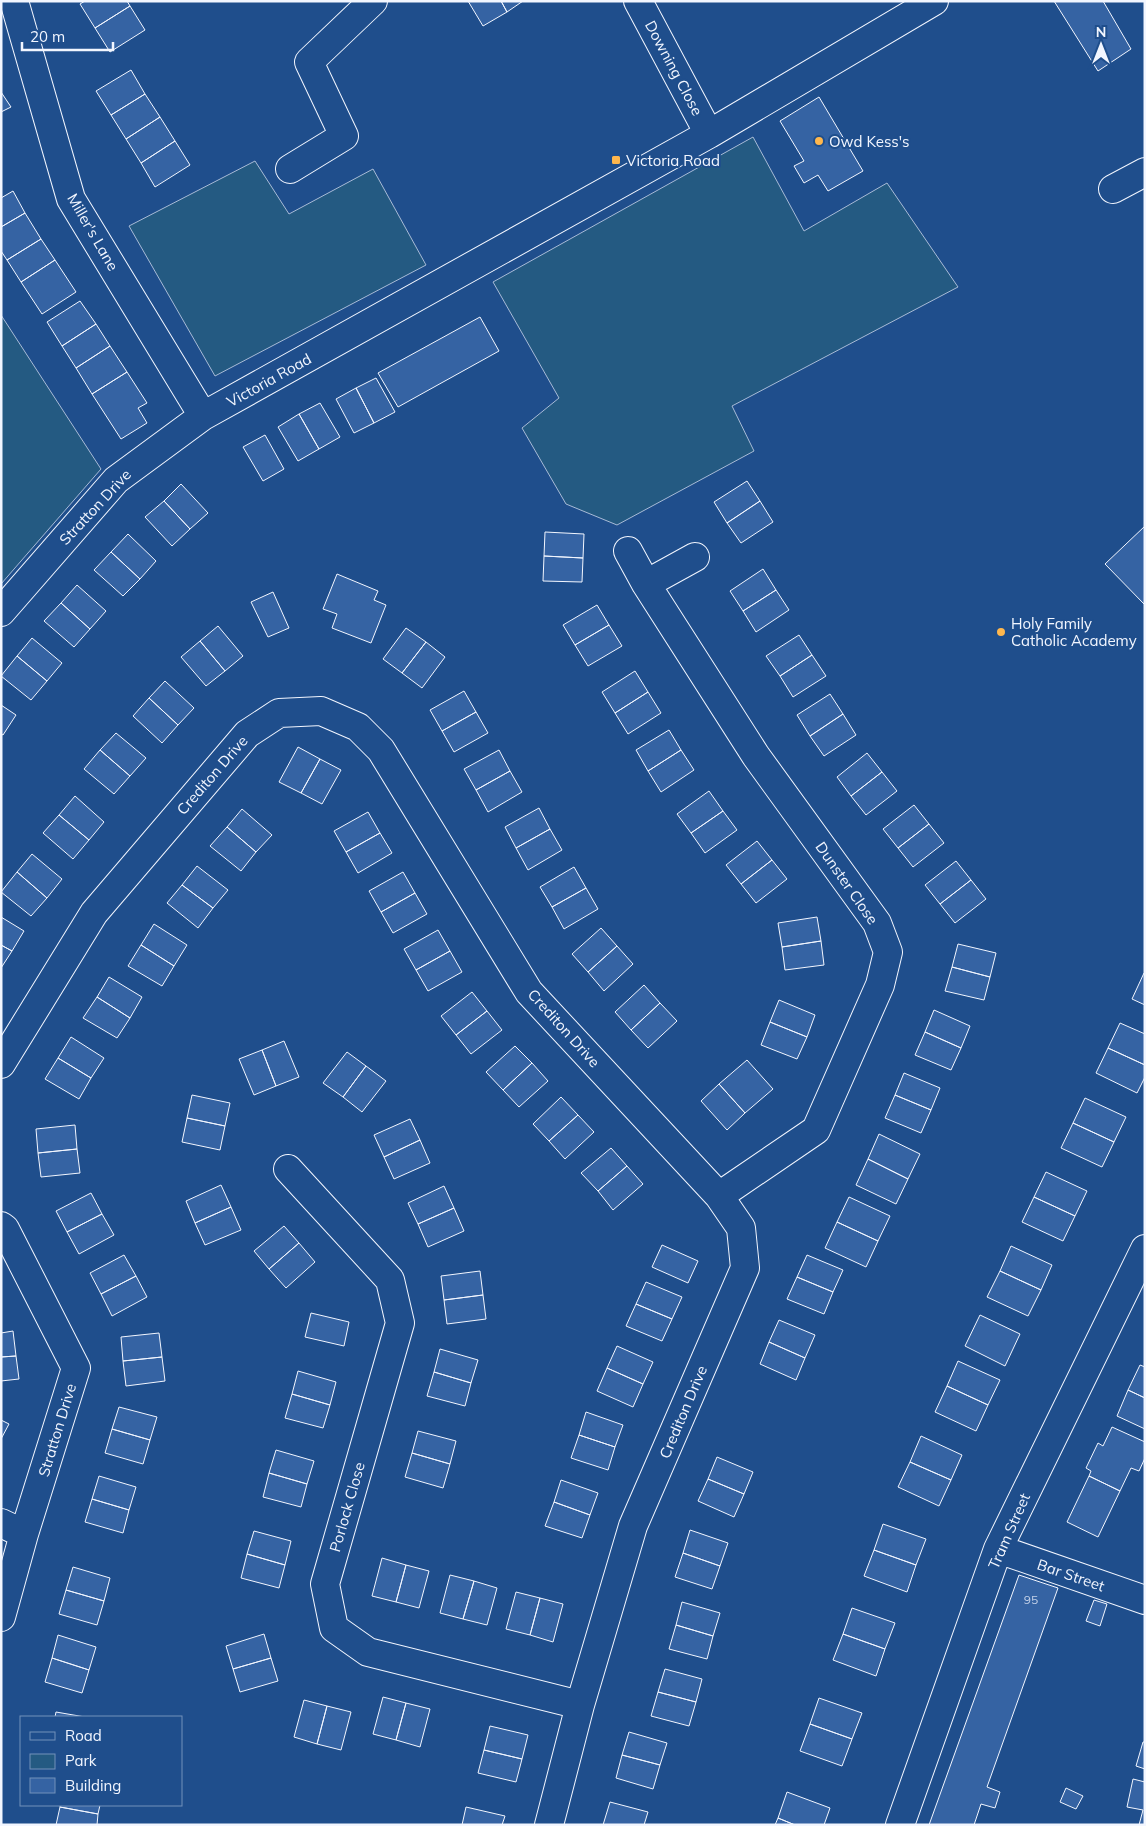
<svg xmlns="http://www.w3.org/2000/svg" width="1146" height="1826" font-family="Mulish,sans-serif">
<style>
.green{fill:#245a82;stroke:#a8bbd7}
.building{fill:#3563a3;stroke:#f2f6ff}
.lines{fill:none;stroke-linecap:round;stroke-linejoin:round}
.street-casing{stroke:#f2f6ff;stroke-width:30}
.street{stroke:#1f4e8c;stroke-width:28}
.poi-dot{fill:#ffb74d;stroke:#1f4e8c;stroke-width:2}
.labels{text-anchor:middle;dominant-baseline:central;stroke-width:4;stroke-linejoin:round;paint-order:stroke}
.number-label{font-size:12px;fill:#c3d1e8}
.street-label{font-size:15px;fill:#f2f6ff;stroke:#1f4e8c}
.poi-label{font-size:15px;fill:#f2f6ff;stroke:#1f4e8c;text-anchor:start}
</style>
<rect width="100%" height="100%" fill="#1f4e8c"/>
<!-- green -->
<path class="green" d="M753,137L804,231L887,183L958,287L732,406L754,451L617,525L566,504L522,428L559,398L493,282Z
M255,161L289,214L373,169L426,265L215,376L129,226Z
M1,315L101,469L1,584Z"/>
<!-- building -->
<path class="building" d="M85,1H127L130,6L95,28L80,4Z
M468,1H501L507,12L483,26Z
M501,1H523L507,12Z
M1054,1H1103L1131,49L1098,71Z
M130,6L145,30L110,52L95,28Z
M131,70L145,94L111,115L96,91Z
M1,92L11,107L1,112Z
M145,94L160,117L126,139L111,115Z
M819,97L863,171L828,191L818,175L804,183L794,166L804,161L780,121Z
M160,117L175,141L141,163L126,139Z
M175,141L190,165L155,187L141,163Z
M13,191L25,213L1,227V198Z
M25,213L41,239L7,260L1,251V227Z
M41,239L55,260L21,282L7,260Z
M55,260L76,292L42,314L21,282Z
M80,301L96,324L62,346L47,322Z
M480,317L499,351L398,407L378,373Z
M96,324L110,346L76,368L62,346Z
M110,346L127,372L92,394L76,368Z
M127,372L147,403L138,408L147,423L121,439L92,394Z
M376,378L395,412L374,423L356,388Z
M356,388L374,423L354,433L336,399Z
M320,403L340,437L319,449L299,414Z
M299,414L319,449L298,461L278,427Z
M265,435L284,469L263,481L243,447Z
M747,481L760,501L727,523L714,502Z
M181,484L208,513L190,529L164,501Z
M164,501L190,529L172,546L145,517Z
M760,501L773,522L741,543L727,523Z
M1145,526V604H1144L1105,564Z
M545,532L584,534L583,558L544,556Z
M128,534L156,561L140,579L111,552Z
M111,552L140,579L123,596L94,570Z
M544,556L583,558L582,582L543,581Z
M763,569L776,590L743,611L730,591Z
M337,574L378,591L374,600L386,605L371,643L332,628L337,614L323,609Z
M77,585L106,611L90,629L61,603Z
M776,590L789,610L756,632L743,611Z
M273,592L289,628L268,637L251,602Z
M61,603L90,629L74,647L44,621Z
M597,605L609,625L575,645L563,625Z
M609,625L622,646L588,666L575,645Z
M218,626L243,656L225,671L200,641Z
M406,628L426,642L402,673L383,659Z
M799,635L812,655L780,676L766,656Z
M32,638L62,663L47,681L17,656Z
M200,641L225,671L206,686L181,657Z
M426,642L445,657L422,688L402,673Z
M812,655L826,676L793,697L780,676Z
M17,656L47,681L31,700L1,676Z
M635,671L648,692L615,713L602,692Z
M165,681L194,708L178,725L149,698Z
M464,691L476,712L442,731L430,710Z
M648,692L661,713L628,734L615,713Z
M830,694L843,714L810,736L797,715Z
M149,698L178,725L162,743L133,716Z
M1,705L16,715L3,735L1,734Z
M476,712L488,733L454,752L442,731Z
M843,714L856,735L824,756L810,736Z
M669,730L681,750L648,771L636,750Z
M116,733L146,758L130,776L100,750Z
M298,747L320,759L301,793L279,782Z
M100,750L130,776L114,794L84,769Z
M499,750L510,771L476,790L464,769Z
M681,750L694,770L661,792L648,771Z
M867,753L882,772L851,796L837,777Z
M320,759L341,770L322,804L301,793Z
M510,771L522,792L488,812L476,790Z
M882,772L897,791L866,815L851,796Z
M709,791L723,811L691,833L677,814Z
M75,796L104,822L89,840L59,815Z
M914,805L929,824L898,848L883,829Z
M539,808L550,829L516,848L505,827Z
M242,809L272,835L256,852L227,827Z
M723,811L737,830L705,853L691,833Z
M368,812L380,833L346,852L334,831Z
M59,815L89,840L73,859L43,833Z
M929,824L944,843L913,867L898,848Z
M227,827L256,852L241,871L210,846Z
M550,829L562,850L528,870L516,848Z
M380,833L392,853L358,873L346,852Z
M757,841L772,860L741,884L726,865Z
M32,854L62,879L47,898L17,872Z
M772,860L787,879L756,903L741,884Z
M956,861L971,880L940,904L925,885Z
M197,866L228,890L213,908L182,885Z
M574,867L586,888L552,907L540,887Z
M17,872L47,898L31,916L1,892Z
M403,872L415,893L381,912L369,891Z
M971,880L986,899L955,923L940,904Z
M182,885L213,908L198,928L167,903Z
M586,888L598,909L564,929L552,907Z
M415,893L427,914L393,933L381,912Z
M1,917L24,931L12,951L1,945Z
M817,917L821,941L782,947L778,923Z
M154,924L187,945L174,966L141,945Z
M601,928L617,946L588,972L572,954Z
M438,930L450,951L416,970L404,949Z
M821,941L824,965L785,970L782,947Z
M958,944L996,953L990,977L952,967Z
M1,945L12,951L1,968Z
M141,945L174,966L162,986L128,966Z
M617,946L633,964L604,991L588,972Z
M450,951L462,972L428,991L416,970Z
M952,967L990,977L984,1000L945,991Z
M1144,973L1145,974V1005L1132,999Z
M109,977L142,997L130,1018L97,997Z
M644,985L660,1003L631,1030L615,1012Z
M472,992L487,1011L456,1035L441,1016Z
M97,997L130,1018L117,1038L83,1018Z
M779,1000L815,1015L807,1037L770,1022Z
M660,1003L677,1021L648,1048L631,1030Z
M934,1010L970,1026L961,1048L925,1032Z
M487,1011L502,1030L471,1054L456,1035Z
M770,1022L807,1037L797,1059L761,1045Z
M1120,1023L1145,1034V1065L1108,1048Z
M925,1032L961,1048L951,1070L915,1055Z
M71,1037L104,1058L91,1078L58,1058Z
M284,1041L299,1077L276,1086L262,1050Z
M515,1046L532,1063L503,1090L486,1072Z
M1108,1048L1145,1065V1077L1137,1093L1096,1073Z
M262,1050L276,1086L254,1095L239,1059Z
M347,1052L366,1066L343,1097L323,1083Z
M58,1058L91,1078L79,1099L45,1079Z
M747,1060L773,1089L745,1113L719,1084Z
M532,1063L548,1081L519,1107L503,1090Z
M366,1066L386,1081L362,1112L343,1097Z
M904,1073L940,1088L931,1110L895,1095Z
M719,1084L745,1113L727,1130L701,1101Z
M192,1095L230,1103L225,1126L187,1118Z
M895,1095L931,1110L921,1133L885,1118Z
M561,1097L578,1115L549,1141L533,1124Z
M1085,1098L1126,1117L1114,1142L1073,1123Z
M578,1115L594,1132L565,1159L549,1141Z
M187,1118L225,1126L220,1150L182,1142Z
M410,1119L420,1140L384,1157L374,1135Z
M1073,1123L1114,1142L1102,1167L1061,1148Z
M75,1125L77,1149L38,1153L36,1129Z
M879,1134L920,1154L908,1179L868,1159Z
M420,1140L430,1163L394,1179L384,1157Z
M611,1148L627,1166L598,1191L581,1173Z
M77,1149L80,1173L41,1177L38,1153Z
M868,1159L908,1179L896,1204L856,1185Z
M627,1166L643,1184L613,1210L598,1191Z
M1046,1172L1087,1191L1075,1216L1034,1197Z
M221,1185L231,1207L195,1223L186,1201Z
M444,1186L454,1208L418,1224L408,1203Z
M91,1193L102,1214L67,1232L56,1211Z
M849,1197L890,1216L878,1241L837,1222Z
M1034,1197L1075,1216L1063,1241L1022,1222Z
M231,1207L241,1230L205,1245L195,1223Z
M454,1208L464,1231L428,1247L418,1224Z
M102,1214L114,1235L79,1254L67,1232Z
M837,1222L878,1241L866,1267L825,1248Z
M284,1226L299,1243L269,1269L254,1251Z
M299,1243L315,1262L286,1288L269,1269Z
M662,1245L698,1261L688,1283L652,1267Z
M1011,1246L1052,1265L1041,1290L1000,1271Z
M124,1255L136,1276L101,1294L90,1273Z
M807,1255L843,1270L833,1292L797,1277Z
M480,1271L483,1295L444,1300L441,1276Z
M1000,1271L1041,1290L1028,1316L987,1297Z
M136,1276L147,1297L112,1316L101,1294Z
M797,1277L833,1292L824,1314L787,1299Z
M646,1282L682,1297L672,1319L636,1304Z
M483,1295L486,1319L447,1324L444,1300Z
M636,1304L672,1319L662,1341L626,1326Z
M311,1313L349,1322L344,1346L305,1337Z
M980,1315L1020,1334L1005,1366L965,1346Z
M779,1320L815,1335L805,1358L769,1342Z
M13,1331L16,1356L1,1357V1333Z
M159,1333L162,1357L123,1361L121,1337Z
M769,1342L805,1358L796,1380L760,1364Z
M617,1346L653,1362L643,1384L607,1368Z
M440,1349L478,1360L471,1383L434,1372Z
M16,1356L19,1379L1,1381V1357Z
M162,1357L165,1381L126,1386L123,1361Z
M958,1361L1000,1380L988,1405L947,1386Z
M1140,1365L1145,1367V1398L1128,1390Z
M607,1368L643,1384L633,1407L597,1391Z
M298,1371L336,1382L330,1405L292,1394Z
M434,1372L471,1383L465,1406L427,1396Z
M947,1386L988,1405L976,1431L935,1412Z
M1128,1390L1145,1398V1429L1117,1416Z
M292,1394L330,1405L323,1428L285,1418Z
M119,1407L157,1417L150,1440L112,1429Z
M586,1412L623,1425L615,1447L579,1435Z
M1,1420L9,1424L1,1439Z
M1112,1427L1145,1442V1458L1139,1471L1131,1468L1120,1491L1089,1476L1091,1471L1086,1468L1098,1443L1103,1446Z
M112,1429L150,1440L143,1464L105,1453Z
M418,1431L456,1441L450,1464L412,1453Z
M579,1435L615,1447L608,1470L571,1458Z
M921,1436L962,1455L951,1480L910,1462Z
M276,1450L314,1461L307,1484L269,1473Z
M412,1453L450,1464L443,1488L405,1477Z
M717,1457L753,1472L744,1494L708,1479Z
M910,1462L951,1480L939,1506L898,1487Z
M269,1473L307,1484L301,1507L263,1497Z
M99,1476L136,1487L129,1510L92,1499Z
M1089,1476L1120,1491L1098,1537L1067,1522Z
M708,1479L744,1494L734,1517L698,1501Z
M561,1480L598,1493L590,1515L554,1502Z
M92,1499L129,1510L123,1533L85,1522Z
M554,1502L590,1515L582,1538L545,1526Z
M883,1524L926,1539L916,1565L874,1550Z
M690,1530L728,1543L720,1566L683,1553Z
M254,1531L291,1541L285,1565L247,1554Z
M874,1550L916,1565L907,1592L864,1576Z
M683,1553L720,1566L712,1589L675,1577Z
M247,1554L285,1565L279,1588L241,1578Z
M382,1558L406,1565L396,1602L372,1596Z
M406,1565L429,1571L419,1608L396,1602Z
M73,1567L110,1578L104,1601L66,1590Z
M450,1575L474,1581L463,1619L440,1613Z
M1019,1575L1058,1588L987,1787L1000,1792L995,1808L981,1804L974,1825H929Z
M474,1581L497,1588L487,1625L463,1619Z
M66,1590L104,1601L97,1625L59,1614Z
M516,1592L540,1598L530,1635L506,1629Z
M540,1598L563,1604L553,1642L530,1635Z
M1094,1600L1107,1604L1100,1626L1086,1621Z
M682,1602L720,1613L713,1636L676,1625Z
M852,1608L895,1623L885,1649L843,1634Z
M676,1625L713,1636L707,1659L669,1649Z
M264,1634L271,1658L233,1669L226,1646Z
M843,1634L885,1649L876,1676L833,1660Z
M58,1635L96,1647L89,1670L52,1658Z
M52,1658L89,1670L82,1693L45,1682Z
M271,1658L278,1681L240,1692L233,1669Z
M665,1669L702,1679L696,1702L658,1692Z
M658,1692L696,1702L689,1726L651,1716Z
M383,1697L406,1703L396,1740L373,1734Z
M819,1698L862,1713L852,1739L810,1724Z
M304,1700L327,1706L317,1744L294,1737Z
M406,1703L430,1709L420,1747L396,1740Z
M327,1706L351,1712L341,1750L317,1744Z
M56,1712L85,1717H55Z
M810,1724L852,1739L842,1766L800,1751Z
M490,1726L528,1735L522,1759L484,1750Z
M629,1732L667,1743L660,1765L622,1755Z
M1143,1742H1145V1769L1136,1766Z
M484,1750L522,1759L516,1782L478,1773Z
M622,1755L660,1765L653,1789L616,1778Z
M1133,1779L1145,1782V1825H1139L1143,1810L1127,1807Z
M1066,1788L1083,1796L1076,1809L1060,1802Z
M787,1792L830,1808L824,1825H795L778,1818Z
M610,1802L648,1812L644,1825H603Z
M60,1805H100L98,1814L60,1807Z
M60,1807L98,1814L97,1825H56Z
M466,1807L505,1816L502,1825H462Z
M778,1818L795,1825H775Z"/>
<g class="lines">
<!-- street casing -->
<g class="street-casing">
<path id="street" d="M14,1L71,199L203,416
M638,1L709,134
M290,169L344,136L309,62L373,1
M1113,189L1145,172
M628,551L646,584L756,756L877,923L888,952L880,985L816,1130L719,1196
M646,584L695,557
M1,612L116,480L203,416L709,134L934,1
M1,1064L94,913L247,734L279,713L321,711L358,727L381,750L529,992L719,1196L741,1228L745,1268L633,1526L580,1705L549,1825
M288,1169L390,1280L400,1323L325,1584L334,1628L368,1652L580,1705
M1,1226L5,1229L76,1368L24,1534L1,1617
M1,1523L24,1534
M998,1549L1145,1600
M900,1825L998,1549L1145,1249"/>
</g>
<!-- street -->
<use href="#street" class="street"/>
</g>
<!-- markers -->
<g class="poi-dot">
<circle cx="819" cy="141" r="5"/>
<rect x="611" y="155" width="10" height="10" rx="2.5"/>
<circle cx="1001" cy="632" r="5"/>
</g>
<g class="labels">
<!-- number labels -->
<g class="number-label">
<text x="1031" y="1599">95</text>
</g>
<!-- street labels -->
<g class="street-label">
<text transform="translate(674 68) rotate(62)">Downing Close</text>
<text transform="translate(93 232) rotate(60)">Miller's Lane</text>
<text transform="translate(269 380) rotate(-29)">Victoria Road</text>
<text transform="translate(95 507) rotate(-47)">Stratton Drive</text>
<text transform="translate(212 775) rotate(-49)">Crediton Drive</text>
<text transform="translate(847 883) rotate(55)">Dunster Close</text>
<text transform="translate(564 1028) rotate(48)">Crediton Drive</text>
<text transform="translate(683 1412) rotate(-67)">Crediton Drive</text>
<text transform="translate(57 1430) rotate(-73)">Stratton Drive</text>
<text transform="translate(347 1507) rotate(-74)">Porlock Close</text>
<text transform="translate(1009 1531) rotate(-66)">Tram Street</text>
<text transform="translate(1071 1575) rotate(19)">Bar Street</text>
</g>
<!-- poi labels -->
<g class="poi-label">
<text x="829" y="141">Owd Kess's</text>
<text x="626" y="160">Victoria Road</text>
<text x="1011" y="623">Holy Family<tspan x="1011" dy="17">Catholic Academy</tspan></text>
</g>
</g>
<!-- border -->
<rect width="1146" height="1826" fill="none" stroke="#f2f6ff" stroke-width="5"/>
<!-- legend -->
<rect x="20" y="1716" width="162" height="90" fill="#1f4e8c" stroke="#7391ba"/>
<rect x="30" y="1732" width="25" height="8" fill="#1f4e8c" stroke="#7391ba"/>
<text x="65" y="1741" font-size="15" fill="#f2f6ff">Road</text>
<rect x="30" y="1754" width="25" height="15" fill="#245a82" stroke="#7391ba"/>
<text x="65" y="1766" font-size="15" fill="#f2f6ff">Park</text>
<rect x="30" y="1778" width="25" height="15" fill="#3563a3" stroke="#7391ba"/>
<text x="65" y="1791" font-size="15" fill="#f2f6ff">Building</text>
<!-- north arrow -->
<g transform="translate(1101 45)" stroke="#1f4e8c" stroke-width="4" paint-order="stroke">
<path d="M0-4L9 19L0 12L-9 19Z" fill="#f2f6ff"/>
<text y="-8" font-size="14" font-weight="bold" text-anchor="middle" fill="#f2f6ff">N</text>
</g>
<!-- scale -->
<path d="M22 42v8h91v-8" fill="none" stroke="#f2f6ff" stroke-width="2.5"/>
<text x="30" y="42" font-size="15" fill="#f2f6ff" stroke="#1f4e8c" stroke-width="4" paint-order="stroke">20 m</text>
</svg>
